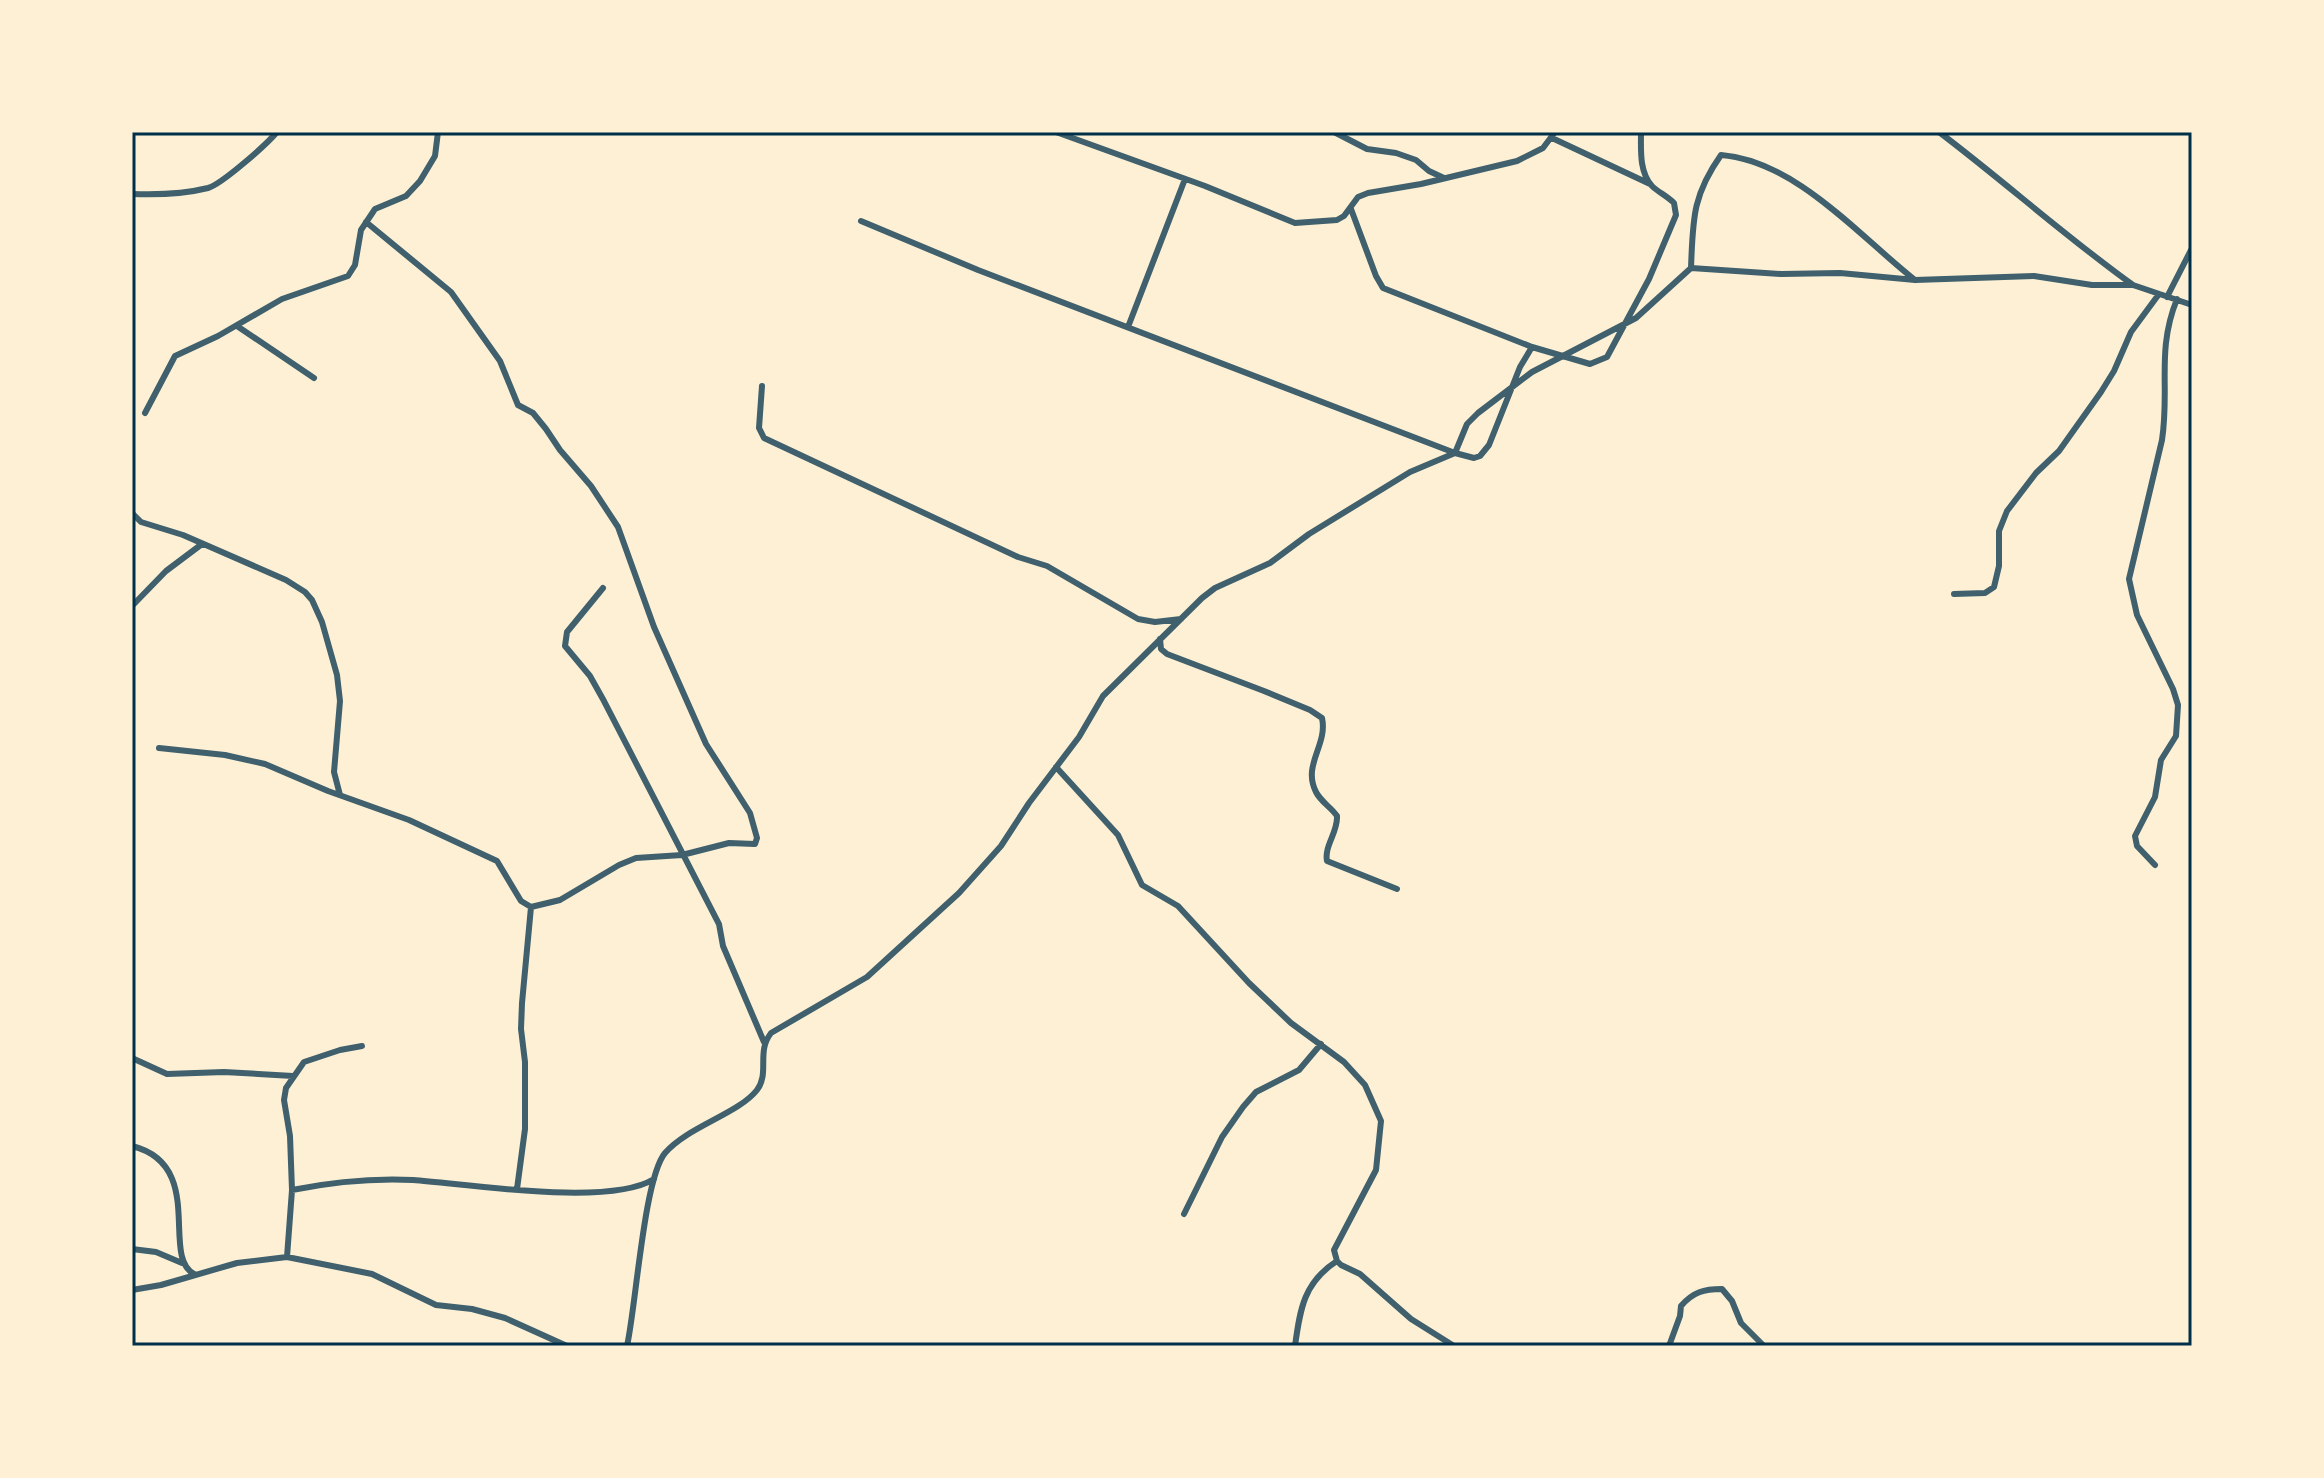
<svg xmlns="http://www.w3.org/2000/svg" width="2324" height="1478" font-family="Helvetica,sans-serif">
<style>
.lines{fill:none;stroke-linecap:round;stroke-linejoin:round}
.minor{stroke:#3f606c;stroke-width:6}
.neatline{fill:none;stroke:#003049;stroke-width:3}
</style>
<rect width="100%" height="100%" fill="#fdf0d5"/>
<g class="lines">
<!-- minor -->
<path class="minor" d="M1056,132L1205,186L1295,223L1337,220L1344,216L1358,197L1368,193L1421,184L1517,161L1543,148L1555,132
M1334,132L1367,149L1396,153L1416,160L1429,171L1444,178
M1939,132C2005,182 2066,237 2133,285
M1552,138L1650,184
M132,194C157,195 184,194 208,188C222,184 267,144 277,132
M1351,209L1376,276L1383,288L1532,347
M861,221L978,270L1455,453L1467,424L1478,413L1532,372L1636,318L1691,268C1693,220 1692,196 1721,155C1796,161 1859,236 1915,280
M1691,268L1781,274L1840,273L1915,280L2034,276L2092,285H2133L2192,305
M2167,297L2192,248
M237,326L314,378
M1128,327L1185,179
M762,386L759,428L764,438L1018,557L1047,566L1138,619L1155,622L1181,619
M145,413L175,356L218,336L282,299L348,276L355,265L361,230L375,209L406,196L420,181L435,156L438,132
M132,513L141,522L183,535L286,580L305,592L312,600L322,622L337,675L340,701L334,772L340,795
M603,588L567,632L565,646L590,676L604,701L719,924L723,946L764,1042
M1954,594L1985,593L1994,587L1999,566V531L2007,511L2036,473L2059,451L2101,392L2114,371L2131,332L2159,294
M132,606L166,571L202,544
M1160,639L1161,649L1167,654L1264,691L1310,710L1322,718C1328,745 1302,765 1316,792C1321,802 1331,807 1337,816C1338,832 1324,846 1327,861L1397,889
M159,748L225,755L265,764L328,791L409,820L497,861L521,901L531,907L560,900L619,865L636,858L682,855L729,843L755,844L757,838L750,813L706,744L654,627L618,527L591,486L560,450L546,429L533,413L518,405L500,361L451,292L366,222
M1056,767L1118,835L1142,885L1178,906L1249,983L1291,1023L1344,1062L1365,1085L1381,1121L1376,1170L1334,1250L1337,1261L1341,1265L1360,1274L1411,1319L1454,1346
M2155,865L2137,846L2135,836L2155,797L2161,760L2176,736L2178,705L2173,689L2137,615L2129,579L2162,440C2170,388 2156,351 2177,299
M132,1058L167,1074L224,1072L293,1076
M132,1146C207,1165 160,1256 194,1274
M517,1189L525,1129V1062L521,1029L522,1003L531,907
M292,1190C332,1182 372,1178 413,1180C469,1184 609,1207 654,1179
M1184,1214L1222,1137L1243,1107L1256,1092L1299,1070L1321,1044
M132,1249L156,1252L182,1263
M287,1257L292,1190L290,1136L284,1100L286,1088L304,1062L340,1050L362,1046
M132,1290L161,1285L237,1263L287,1257L372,1274L436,1305L472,1309L505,1318L567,1346
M627,1346C636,1306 644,1178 665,1153C689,1126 738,1114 757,1090C770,1073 756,1052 771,1033L867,977L959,893L1001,846L1029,803L1079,737L1103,696L1202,598L1215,588L1270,563L1309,534L1410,472L1455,453L1474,458L1480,456L1489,445L1520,367L1532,347L1590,364L1607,357L1649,279L1676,215L1674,203C1667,196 1658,192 1652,186C1639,172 1641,149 1641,132
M1295,1346C1300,1309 1304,1282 1337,1261
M1669,1346L1680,1316L1681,1306C1693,1292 1704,1289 1722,1289L1732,1301L1741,1323L1764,1346"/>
</g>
<!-- border -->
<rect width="2324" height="1478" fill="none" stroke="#fdf0d5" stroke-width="268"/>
<rect x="134" y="134" width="2056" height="1210" class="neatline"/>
</svg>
